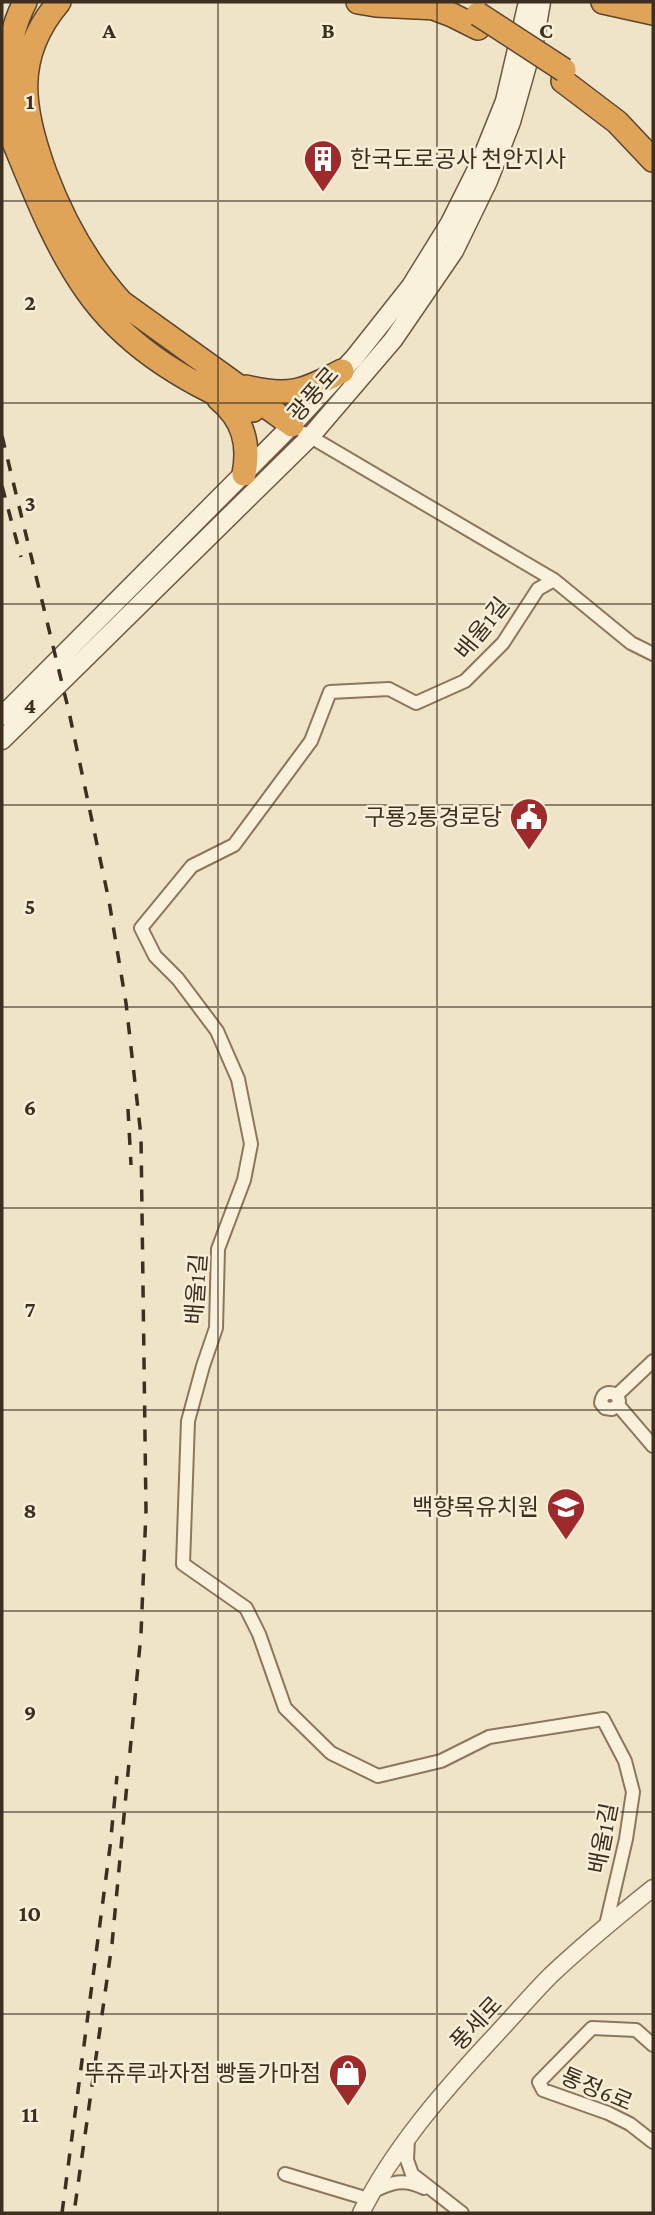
<svg xmlns="http://www.w3.org/2000/svg" width="655" height="2215" font-family="'Crimson Pro','Noto Sans KR',serif">
<style>
.lines{fill:none;stroke-linecap:round;stroke-linejoin:round}
.minor-casing{stroke:#8d765c;stroke-width:16}
.tertiary-casing{stroke:#8d765c;stroke-width:19}
.secondary-casing{stroke:#6f573f;stroke-width:21}
.motorway-casing{stroke:#5b4430;stroke-width:26}
.minor{stroke:#faf1dc;stroke-width:12}
.tertiary{stroke:#faf1dc;stroke-width:16}
.secondary{stroke:#faf1dc;stroke-width:18}
.motorway{stroke:#e0a458;stroke-width:23}
.rail{stroke:#3d2e20;stroke-width:3.5;stroke-dasharray:12 12;stroke-linecap:butt}
.motorway-bridge-casing{stroke:#5b4430;stroke-width:26;stroke-linecap:butt}
.motorway-bridge{stroke:#e0a458;stroke-width:23}
.grid{fill:none;stroke:#3d2e20;stroke-width:2;stroke-opacity:0.55}
.labels{text-anchor:middle;dominant-baseline:central;stroke-width:5;stroke-linejoin:round;paint-order:stroke}
.poi-label{font-size:23px;fill:#3d2e20;stroke:#f7eed8;text-anchor:end}
.street-label{font-size:23px;fill:#3d2e20;stroke:#f7eed8}
.grid-label{font-size:23px;text-anchor:middle;font-weight:bold;fill:#3d2e20;stroke:#f7eed8;stroke-width:5;stroke-linejoin:round;paint-order:stroke}
</style>
<rect width="100%" height="100%" fill="#f0e4c8"/>
<g class="lines">
<!-- minor casing -->
<g class="minor-casing">
<path id="minor" d="M304,433L554,580
M617,1395L653,1361
M618,1405L612,1409L605,1408L601,1403C602,1393 608,1391 617,1395L619,1401L618,1405L653,1446
M606,1925L626,1839L633,1792L625,1761L603,1719L489,1737L441,1761L378,1776L331,1753L285,1708L259,1634L246,1608L183,1564L188,1421L203,1366L216,1328L218,1249L244,1180L251,1144L238,1079L217,1031L178,979L155,956L141,928L192,866L234,845L311,741L330,692L389,689L416,703L465,681L503,643L538,589L554,580L631,643L653,654
M653,2045L636,2030L592,2028L539,2082L543,2090L608,2113L630,2124L653,2142
M408,2139L407,2160L412,2174L462,2213
M285,2174L368,2199
M372,2192C391,2182 404,2178 424,2188"/>
</g>
<!-- tertiary casing -->
<g class="tertiary-casing">
<path id="tertiary" d="M361,2213C393,2149 441,2094 489,2042C510,2020 530,1996 551,1975C584,1944 618,1916 653,1888"/>
</g>
<!-- secondary casing -->
<g class="secondary-casing">
<path id="secondary" d="M2,716L292,425L354,358L411,286L450,223L480,163L505,101L528,2
M2,740L310,437L393,340L454,251L488,181L511,122L535,37L541,2"/>
</g>
<!-- motorway casing -->
<g class="motorway-casing">
<path id="motorway" d="M59,2C12,57 22,110 45,173C63,221 87,264 121,302L292,425
M358,2L376,5L436,8
M603,2L653,13
M423,4L452,15L478,28
M563,81L617,122L653,160
M2,114C28,173 49,237 87,291C127,348 190,385 253,410
M13,129C5,87 5,40 25,2
M246,387C289,398 304,391 342,371
M219,399C243,419 250,443 244,474"/>
</g>
<!-- minor -->
<use href="#minor" class="minor"/>
<!-- tertiary -->
<use href="#tertiary" class="tertiary"/>
<!-- secondary -->
<use href="#secondary" class="secondary"/>
<!-- motorway -->
<use href="#motorway" class="motorway"/>
<!-- rail -->
<path class="rail" d="M2,436L69,712L109,901L126,1003L141,1136L146,1511L141,1634L112,1944L74,2213
M2,486L21,557
M128,1109L131,1165
M62,2213L110,1847L117,1776"/>
<!-- motorway-bridge casing -->
<g class="motorway-bridge-casing">
<path id="motorway-bridge" d="M478,14L564,70"/>
</g>
<!-- motorway-bridge -->
<use href="#motorway-bridge" class="motorway-bridge"/>
</g>
<!-- grid -->
<path class="grid" d="M218,2V2213M437,2V2213M2,201H653M2,403H653M2,604H653M2,805H653M2,1007H653M2,1208H653M2,1410H653M2,1611H653M2,1812H653M2,2014H653"/>
<!-- icons -->
<defs>
<g id="building-pin" transform="scale(2.0125)"><path d="M0 17L-7.5 6A9.5 9.5 0 1 1 7.5 6Z" fill="#9e2a2b" stroke="#f7eed8"/><path d="M-4-6H4V6H1V3H-1V6H-4ZM-2.5-4.3h1.7v1.8h-1.7ZM.8-4.3h1.7v1.8H.8ZM-2.5-1h1.7V.8h-1.7ZM.8-1h1.7V.8H.8Z" fill="#fff"/></g>
<g id="civic-pin" transform="scale(2.0125)"><path d="M0 17L-7.5 6A9.5 9.5 0 1 1 7.5 6Z" fill="#9e2a2b" stroke="#f7eed8"/><path d="M-.6-6.5H3V-4.5H.6V-3L4-1V1h2V6H-6V1h2V-1L-.6-3ZM-1.2 2.5V6h2.4V2.5Z" fill="#fff"/></g>
<g id="school-pin" transform="scale(2.0125)"><path d="M0 17L-7.5 6A9.5 9.5 0 1 1 7.5 6Z" fill="#9e2a2b" stroke="#f7eed8"/><path d="M0-5L7-2L0 1L-7-2ZM-4 1L0 2.5L4 1V4Q0 6-4 4Z" fill="#fff"/></g>
<g id="shop-pin" transform="scale(2.0125)"><path d="M0 17L-7.5 6A9.5 9.5 0 1 1 7.5 6Z" fill="#9e2a2b" stroke="#f7eed8"/><path d="M-5-2.5h2.3a2.7 3.5 0 0 1 5.4 0H5L5.5 6h-11ZM-1.5-2.5h3a1.5 2.3 0 0 0-3 0Z" fill="#fff"/></g>
</defs>
<g fill-rule="evenodd">
<use href="#building-pin" x="323" y="159"/>
<use href="#civic-pin" x="529" y="817"/>
<use href="#school-pin" x="566" y="1507"/>
<use href="#shop-pin" x="348" y="2073"/>
</g>
<g class="labels">
<!-- poi labels -->
<g class="poi-label">
<text x="350" y="159" text-anchor="start">한국도로공사 천안지사</text>
<text x="502" y="817">구룡2통경로당</text>
<text x="539" y="1507">백향목유치원</text>
<text x="321" y="2073">뚜쥬루과자점 빵돌가마점</text>
</g>
<!-- street labels -->
<g class="street-label">
<text transform="translate(313 394) rotate(-49)">광풍로</text>
<text transform="translate(482 628) rotate(-51)">배울1길</text>
<text transform="translate(196 1289) rotate(-86)">배울1길</text>
<text transform="translate(603 1838) rotate(-79)">배울1길</text>
<text transform="translate(476 2023) rotate(-47)">풍세로</text>
<text transform="translate(597 2089) rotate(23)">통정6로</text>
</g>
</g>
<g class="grid-label">
<text x="109" y="38">A</text>
<text x="328" y="38">B</text>
<text x="546" y="38">C</text>
<text x="30" y="109">1</text>
<text x="30" y="310">2</text>
<text x="30" y="511">3</text>
<text x="30" y="713">4</text>
<text x="30" y="914">5</text>
<text x="30" y="1115">6</text>
<text x="30" y="1317">7</text>
<text x="30" y="1518">8</text>
<text x="30" y="1720">9</text>
<text x="30" y="1921">10</text>
<text x="30" y="2122">11</text>
</g>
<!-- border -->
<rect width="655" height="2215" fill="none" stroke="#3d2e20" stroke-width="7"/>
</svg>
